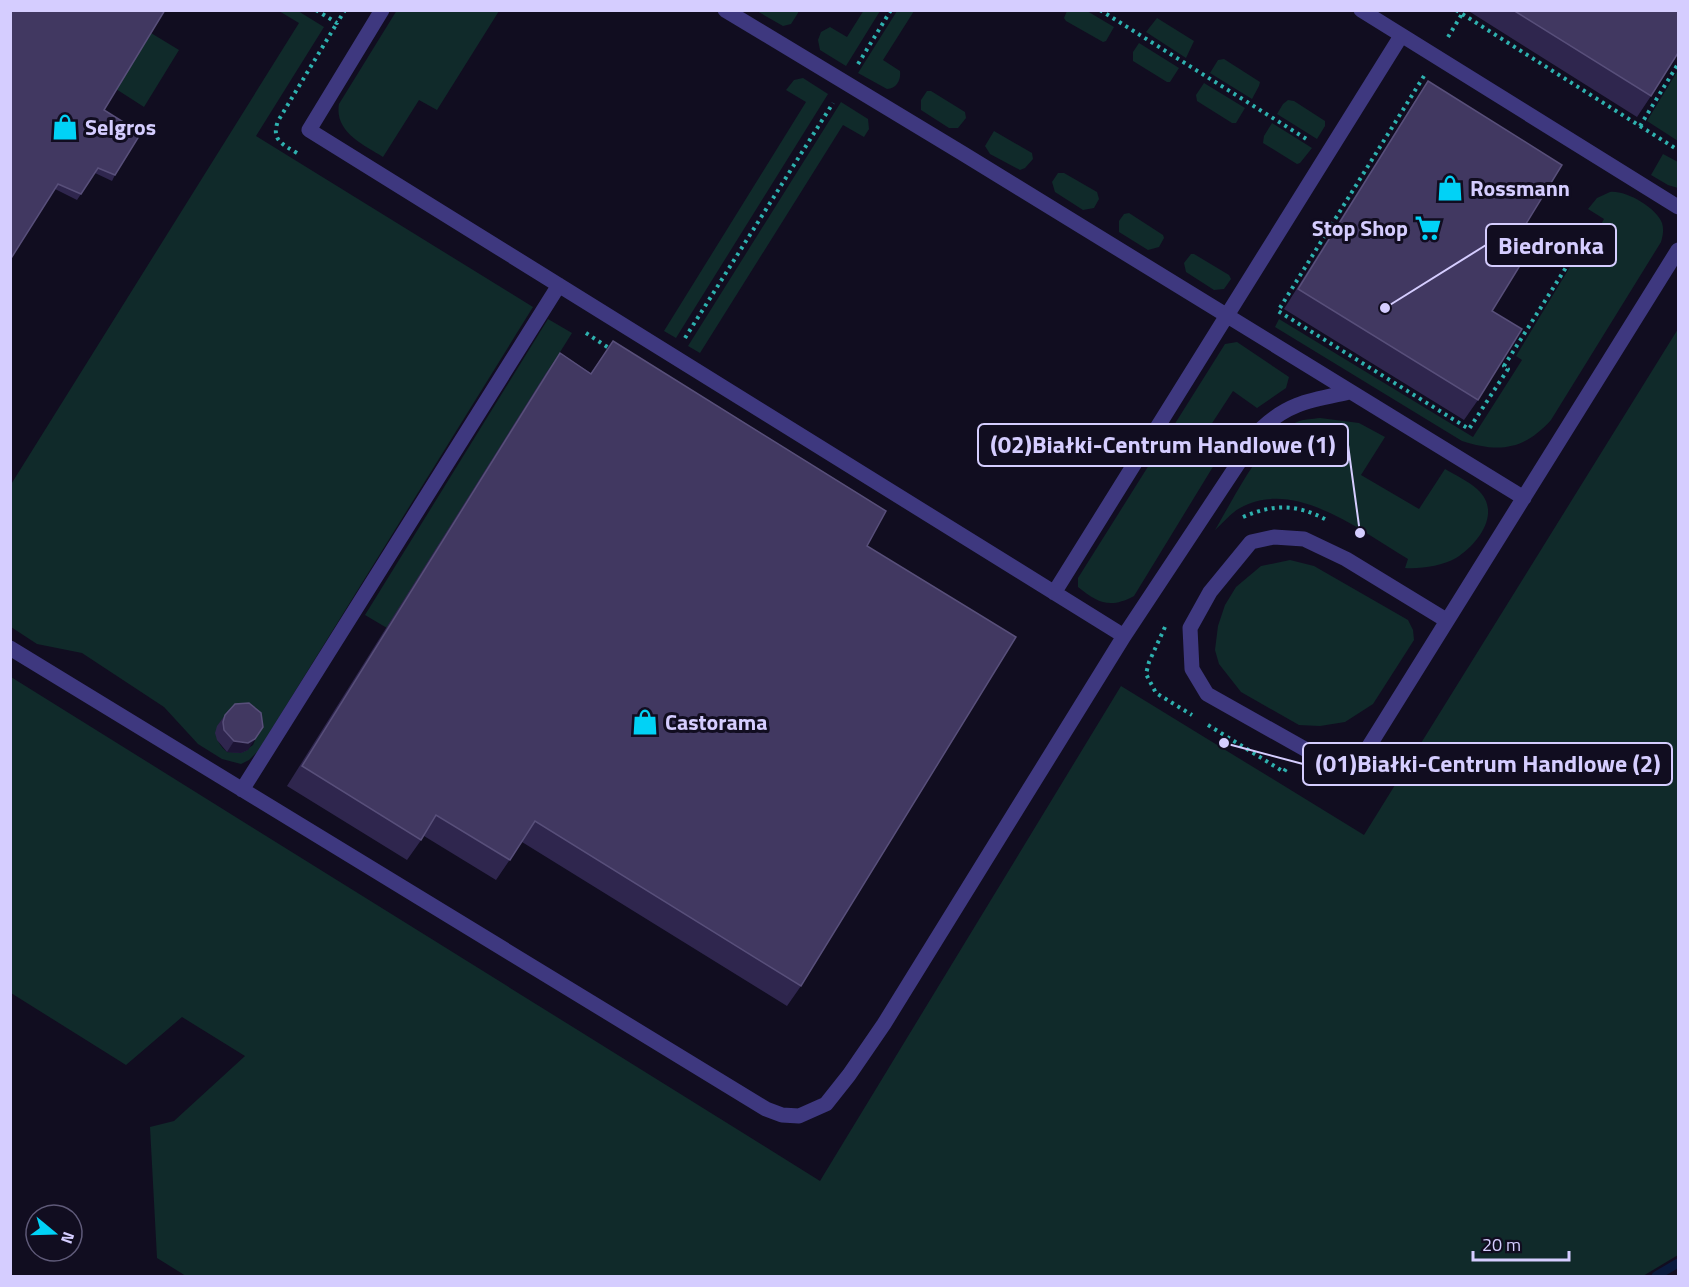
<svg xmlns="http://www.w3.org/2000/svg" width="1689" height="1287" font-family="'Titillium Web',sans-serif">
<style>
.green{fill:#102a2a;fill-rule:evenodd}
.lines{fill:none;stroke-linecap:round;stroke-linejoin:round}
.stream{stroke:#091a3d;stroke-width:9}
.path{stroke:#2eb1af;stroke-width:4;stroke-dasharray:3 4.5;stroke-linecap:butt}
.service{stroke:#3e387f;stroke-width:15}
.wall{fill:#2f264e}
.shaded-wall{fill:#1c1434}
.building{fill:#413861;stroke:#584f7a;stroke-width:1.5}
.labels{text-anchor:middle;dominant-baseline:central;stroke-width:6;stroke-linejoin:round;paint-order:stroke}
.poi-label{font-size:22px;font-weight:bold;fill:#d5cdff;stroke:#110d20;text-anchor:start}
.leader{fill:none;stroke:#d5cdff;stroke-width:2}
.callout-dot{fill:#d5cdff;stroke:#110d20;stroke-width:2}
.callout{fill:#110d20;stroke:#d5cdff;stroke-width:2}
.callout-label{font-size:24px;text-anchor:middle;font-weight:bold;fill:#d5cdff}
</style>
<rect width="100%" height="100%" fill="#110d20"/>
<!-- green -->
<path class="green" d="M397,10L499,11L437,110L419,100L383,157C364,145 334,132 339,104Z
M864,10L880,11L846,66L820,50L818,40L821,32L830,27L847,37Z
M279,11H298L324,27L256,136L533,307L258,751L249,760L241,764L222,759L198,744L164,707L82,653L37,644L11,627L10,486L299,23ZM227,715L256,738L253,745L241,753L227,752C213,740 213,726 227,715Z
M757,11H798V13L791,24L783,26Z
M897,11H914L883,60L900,71C901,80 897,88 887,89L858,73Z
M1067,11H1087L1114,27L1106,41L1103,42L1066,21L1064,18Z
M1157,18L1194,41L1186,58L1146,32Z
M151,33L179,50L144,107L116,89Z
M1139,43L1179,68L1170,82H1167L1133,61V52Z
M1224,59L1260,82L1259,86L1252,99L1210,73L1218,60Z
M1678,70V141L1647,121Z
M803,78L828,94L676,338L664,331L806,102L786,90L794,80Z
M1204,83L1245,108L1236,123H1232L1197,101L1196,95Z
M927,91H931L965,112L966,118L958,128H949L921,110V100Z
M1288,100L1294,101L1325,121V126L1317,139L1277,114L1283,104Z
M841,102L868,119L869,129L864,137L843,125L700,353L688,346Z
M1272,123L1312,148L1300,163L1297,164L1263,143L1264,136Z
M994,131L1032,153L1033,159L1025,168L1020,170L990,154L985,146Z
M1663,154L1678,162V188L1668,185L1651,175Z
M1058,173H1064L1097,192L1099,199L1094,208L1083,210L1055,192L1052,182Z
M1610,192C1625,190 1656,207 1662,223C1664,229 1663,235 1661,242L1551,420C1524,450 1499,453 1462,441L1275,327L1279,319L1473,437L1522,360L1516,356L1576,257L1589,265L1599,243L1593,239L1604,219L1588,209L1597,198Z
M1129,213L1163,235L1164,238L1159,247L1148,250L1119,232V221L1124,214Z
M1191,254H1194L1229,275L1231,279L1224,289L1214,290L1186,272L1184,263Z
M548,319L572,333L387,628L365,615Z
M1678,329V1255L1643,1276H186L157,1258L150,1127L174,1121L245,1056L182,1017L126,1065L11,993V677L820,1181L1121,686L1364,835Z
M1237,342L1289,377L1286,388L1257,408L1233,391L1203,437L1222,452L1134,596C1110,609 1098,603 1078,587V578L1225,344Z
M1320,418L1359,423L1385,437L1361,475L1419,509L1445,469C1455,475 1468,481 1477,489C1503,512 1478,544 1456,558C1442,566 1421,569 1405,568L1408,559C1362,532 1295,477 1240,508C1231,513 1223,523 1215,530C1233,500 1264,435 1297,422C1303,419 1313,419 1320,418Z
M1290,560L1314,566L1408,620L1413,630L1414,640L1373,704L1345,722L1320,726L1299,725L1241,692L1219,664L1215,650L1218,626L1225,605L1236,587L1261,566Z"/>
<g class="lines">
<!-- stream -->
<path class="stream" d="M1656,1276L1678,1263"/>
<!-- path -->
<path class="path" d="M316,10L337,23L345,10
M1100,10L1308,140
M1456,10L1678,150
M1448,37L1462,14
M858,64L891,10
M1424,76L1278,311L1469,429L1508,369L1504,366L1572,258L1553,245
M1640,126L1678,64
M297,153C282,144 271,140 278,121L337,23
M586,333L612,350
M685,338L833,103
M1243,517C1273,504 1296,504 1325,519
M1165,627L1149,662L1146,674L1156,693L1192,715
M1208,725L1284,772L1287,767"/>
<!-- service -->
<path class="service" d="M382,10L309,130L1124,636
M725,10L962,153L1524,498
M1361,10L1678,207
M1054,593L1401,36
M1446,620L1346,559L1304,539L1274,537L1251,542L1210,592L1190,628L1192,669L1207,694L1351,775L1678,250
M10,648L766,1109L782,1115L799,1116L826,1104L849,1075L884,1024L1124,636L1261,429C1289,402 1313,400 1350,392
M242,790L559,285"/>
</g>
<!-- wall -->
<path class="wall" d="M1467,10H1678L1651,96L1637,117Z
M1428,81L1510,250L1492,311L1478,400L1464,420L1284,309L1414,102Z
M104,110L115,175L112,181L95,173L77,200L55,189Z
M613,341L867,546L801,986L787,1006L522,842L496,880L424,836L407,860L287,786L546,373L560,353L591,373Z
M225,715L248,750L241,753L227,752L217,740L215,733L217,726Z"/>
<!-- shaded-wall -->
<path class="shaded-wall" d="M255,739L248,750L241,753L227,752L234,741Z"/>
<!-- building -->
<path class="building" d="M10,10H165L104,110L141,133L115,175L98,168L81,194L58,184L10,260Z
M1513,10H1678V53L1651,96Z
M1428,81L1562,165L1510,250L1524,259L1492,311L1522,329L1478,400L1298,289Z
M613,341L886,511L867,546L1016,637L801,986L535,821L510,860L436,815L421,840L302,766L560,353L591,374Z
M249,703L261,713L263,727L255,739L248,743L234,741L224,730L223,722L225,715L235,704Z"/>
<!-- icons -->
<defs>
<g id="shop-bare" transform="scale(2.07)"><path d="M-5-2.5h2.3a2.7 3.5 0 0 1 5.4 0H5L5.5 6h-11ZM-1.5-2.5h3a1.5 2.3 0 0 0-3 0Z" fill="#01d2f6" stroke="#110d20" stroke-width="2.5" paint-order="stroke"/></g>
<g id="supermarket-bare" transform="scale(2.07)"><path d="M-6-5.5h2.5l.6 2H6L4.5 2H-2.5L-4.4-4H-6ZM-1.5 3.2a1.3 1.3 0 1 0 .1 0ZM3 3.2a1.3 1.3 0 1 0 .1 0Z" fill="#01d2f6" stroke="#110d20" stroke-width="2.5" paint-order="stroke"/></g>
</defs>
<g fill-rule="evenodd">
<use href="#shop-bare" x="65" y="127"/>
<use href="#shop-bare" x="1450" y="188"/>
<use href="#supermarket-bare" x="1428" y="228"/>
<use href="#shop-bare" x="645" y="722"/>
</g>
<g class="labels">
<!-- poi labels -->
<g class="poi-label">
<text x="85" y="127">Selgros</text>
<text x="1470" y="188">Rossmann</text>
<text x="1408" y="228" text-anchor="end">Stop Shop</text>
<text x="665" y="722">Castorama</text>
</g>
</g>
<!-- callouts -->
<path class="leader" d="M1385 308L1486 245M1360 533L1348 445M1224 743L1303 764"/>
<g class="callout-dot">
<circle cx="1385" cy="308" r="6"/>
<circle cx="1360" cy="533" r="6"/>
<circle cx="1224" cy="743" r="6"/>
</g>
<g class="callout">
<rect x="1486" y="224" width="130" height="42" rx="6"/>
<rect x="978" y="424" width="370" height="42" rx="6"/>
<rect x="1303" y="743" width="369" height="42" rx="6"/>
</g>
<g class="callout-label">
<text x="1551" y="254">Biedronka</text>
<text x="1163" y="453">(02)Białki-Centrum Handlowe (1)</text>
<text x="1488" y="772">(01)Białki-Centrum Handlowe (2)</text>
</g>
<!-- border -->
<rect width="1689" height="1287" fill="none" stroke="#d5cdff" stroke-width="24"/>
<!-- north arrow -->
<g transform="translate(54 1233) rotate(109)"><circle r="28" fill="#110d20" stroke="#5f5a79" stroke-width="1.5"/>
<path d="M0-4.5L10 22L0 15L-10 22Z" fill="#01d2f6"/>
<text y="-9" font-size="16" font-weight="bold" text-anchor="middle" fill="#d5cdff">N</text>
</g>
<!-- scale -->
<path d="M1473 1251v9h96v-9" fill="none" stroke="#d5cdff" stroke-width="3"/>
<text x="1482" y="1251" font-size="18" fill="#d5cdff" stroke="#110d20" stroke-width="4.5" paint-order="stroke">20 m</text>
</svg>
